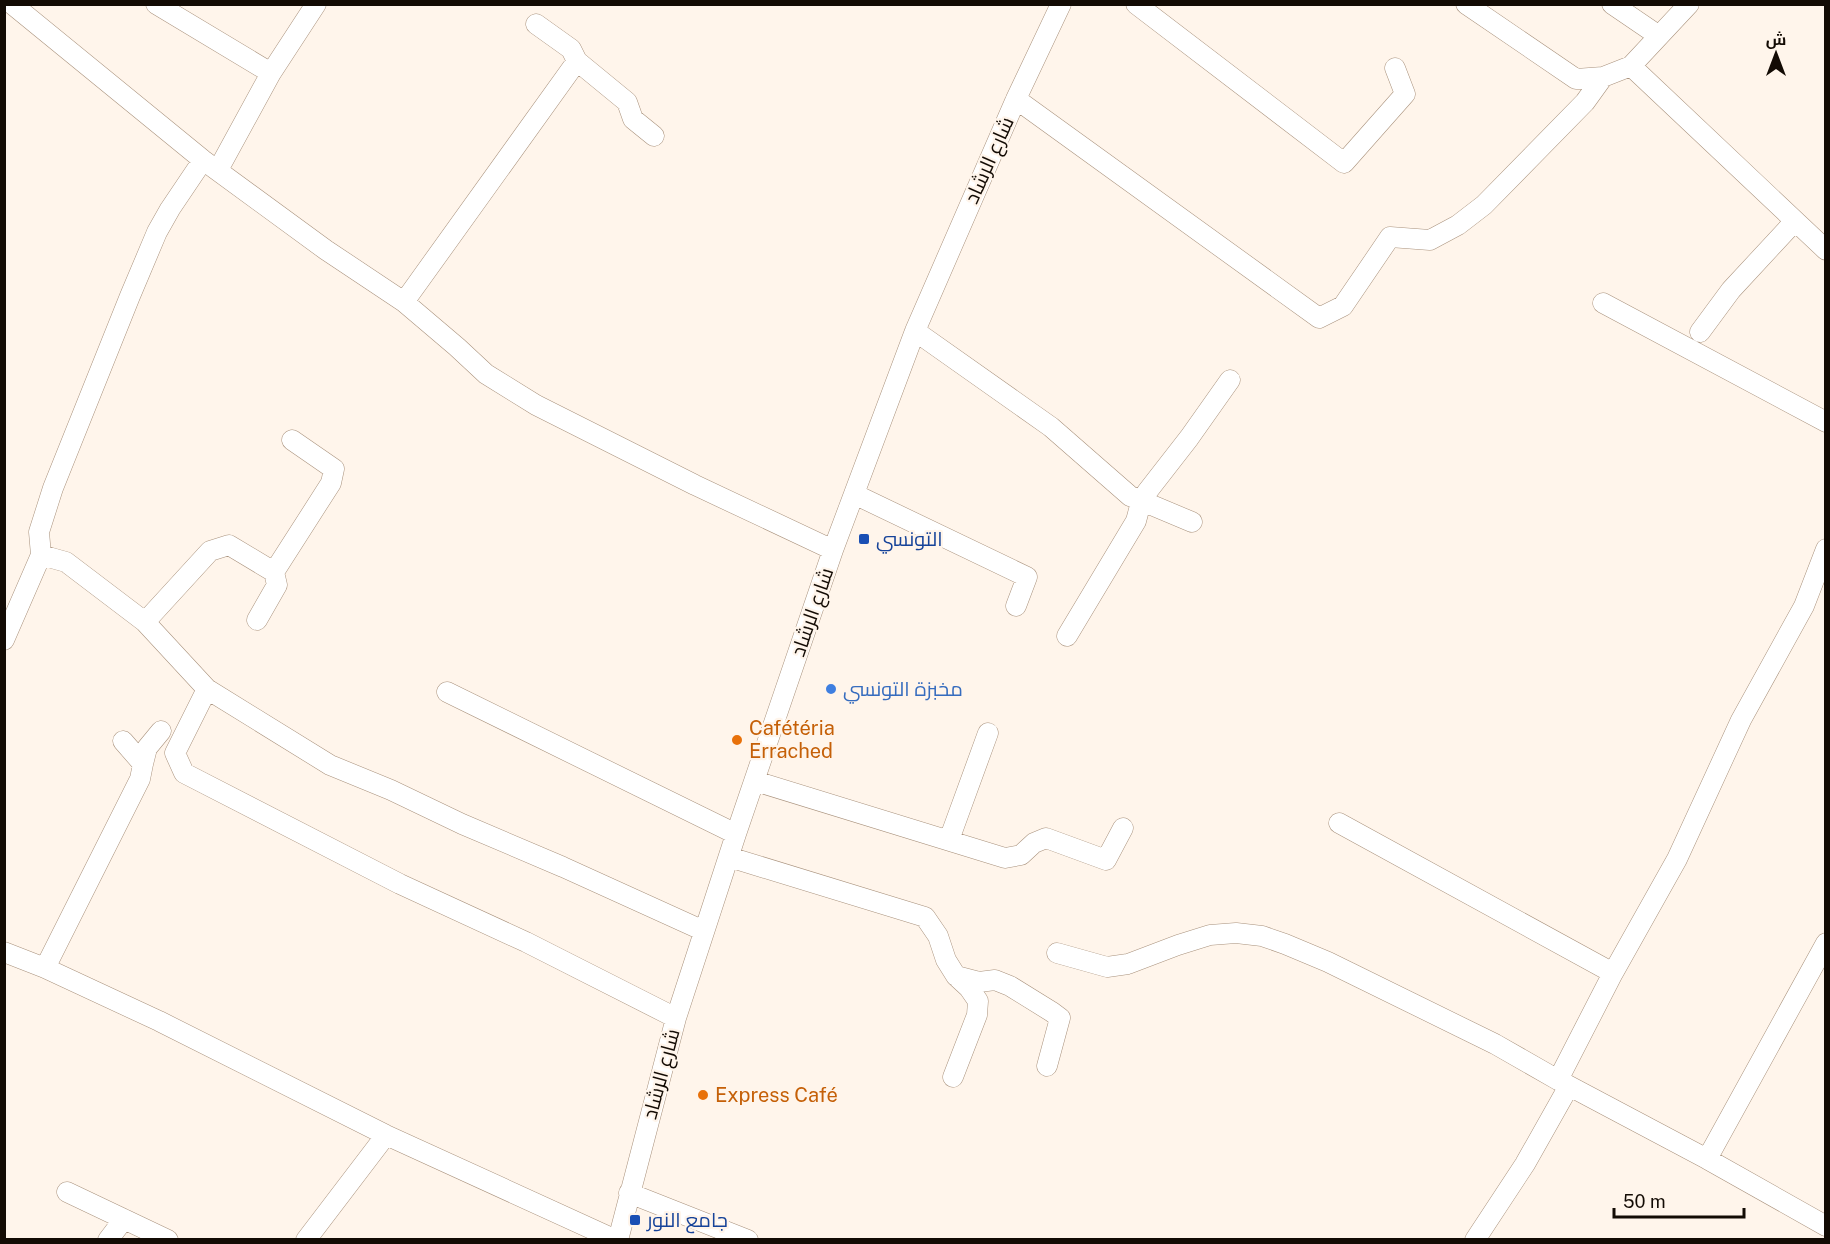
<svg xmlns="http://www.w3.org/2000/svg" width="1830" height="1244" font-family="'Public Sans',Cairo,sans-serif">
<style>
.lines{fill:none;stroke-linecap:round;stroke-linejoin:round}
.minor-casing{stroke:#a9927d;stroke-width:21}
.minor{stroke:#fff;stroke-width:20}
.transit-dot{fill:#1a4fb4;stroke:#fff5eb;stroke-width:2}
.shop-dot{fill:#3f7fe0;stroke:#fff5eb;stroke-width:2}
.food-dot{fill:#e8710a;stroke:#fff5eb;stroke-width:2}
.labels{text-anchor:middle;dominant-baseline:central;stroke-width:4.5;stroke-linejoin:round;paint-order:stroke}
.street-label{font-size:20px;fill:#130b04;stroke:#fff5eb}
.transit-label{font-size:20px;fill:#164399;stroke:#fff5eb;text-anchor:start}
.shop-label{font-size:20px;fill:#366cbe;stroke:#fff5eb;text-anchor:start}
.food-label{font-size:20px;fill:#c56008;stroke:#fff5eb;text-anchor:start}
</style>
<rect width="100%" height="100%" fill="#fff5eb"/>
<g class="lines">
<!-- minor casing -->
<g class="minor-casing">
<path id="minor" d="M12,4L203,160L326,250L404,302L457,347L486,374L536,405L695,485L833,550
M156,4L271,73
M1136,4L1344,163L1405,94L1395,68
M1466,4L1576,79L1603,77L1631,66L1689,4
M1612,4L1659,36
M536,24L571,49L577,61
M1631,66L1826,250
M1016,99L1319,318L1343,306L1390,237L1430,240L1458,225L1484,205L1585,102L1603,77
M218,170L271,73L316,4
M404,302L577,61L627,102L633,119L654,136
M1603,303L1826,422
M915,331L1051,427L1130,496L1192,522
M1700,332L1731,290L1794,222
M854,494L1027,577L1016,606
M41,555L66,562L145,622L207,689L175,753L184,773L400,884L526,942L676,1018
M257,620L277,585L274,572
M145,622L210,551L229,545L274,572L331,483L334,469L292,440
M1067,636L1136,521L1141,502L1147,492L1189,438L1230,380
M4,640L41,555L39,532L53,488L130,296L157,232L170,209L203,160
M207,689L330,765L391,790L462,824L563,867L704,931
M447,692L736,834
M143,764L147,748L161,731
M755,781L1005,858L1021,855L1034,843L1046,838L1106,860L1123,828
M1339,823L1613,973
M949,840L988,733
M729,857L925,917L938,936L946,960L956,976L969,988L978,1001L977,1015L953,1077
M4,952L45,968L159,1021L386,1135L616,1240
M1057,953L1107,967L1128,964L1178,945L1210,935L1236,933L1262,936L1285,944L1328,962L1495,1044L1558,1080L1707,1159L1826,1226
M45,968L140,779L143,764L123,741
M956,976L979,982L995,980L1010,986L1052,1012L1060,1018L1047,1066
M1558,1080L1613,973L1677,859L1741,720L1804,606L1826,549
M1707,1159L1826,943
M67,1192L168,1240
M629,1193L748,1240
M108,1240L124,1219
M306,1240L386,1135
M618,1240L676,1018L736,834L833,550L915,331L1016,99L1061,4
M1475,1240L1525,1164L1569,1086"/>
</g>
<!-- minor -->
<use href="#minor" class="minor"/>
</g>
<!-- markers -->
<g class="transit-dot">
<rect x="858" y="533" width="12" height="12" rx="3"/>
<rect x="629" y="1214" width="12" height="12" rx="3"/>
</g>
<circle class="shop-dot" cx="831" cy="689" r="6"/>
<g class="food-dot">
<circle cx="737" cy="740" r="6"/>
<circle cx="703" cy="1095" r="6"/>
</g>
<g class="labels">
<!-- street labels -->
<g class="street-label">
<text transform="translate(989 160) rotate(-66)">شارع الرشاد</text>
<text transform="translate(812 612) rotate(-71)">شارع الرشاد</text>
<text transform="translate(661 1074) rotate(-75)">شارع الرشاد</text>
</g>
<!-- transit labels -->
<g class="transit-label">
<text x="876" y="539">التونسي</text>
<text x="647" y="1220">جامع النور</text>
</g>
<!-- shop labels -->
<g class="shop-label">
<text x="843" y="689">مخبزة التونسي</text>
</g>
<!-- food labels -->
<g class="food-label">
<text x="749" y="728">Cafétéria<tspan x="749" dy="23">Errached</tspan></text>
<text x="715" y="1095">Express Café</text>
</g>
</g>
<!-- border -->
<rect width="1830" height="1244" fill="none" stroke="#130b04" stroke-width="12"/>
<!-- north arrow -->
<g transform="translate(1776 54)" stroke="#fff5eb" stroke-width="4.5" paint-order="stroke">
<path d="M0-4.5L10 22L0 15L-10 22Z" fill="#130b04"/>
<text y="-9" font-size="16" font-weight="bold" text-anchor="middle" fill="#130b04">ش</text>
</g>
<!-- scale -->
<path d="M1614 1208v9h130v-9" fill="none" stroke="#130b04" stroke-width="3"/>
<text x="1623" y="1208" font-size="18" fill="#130b04" stroke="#fff5eb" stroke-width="4.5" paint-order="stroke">50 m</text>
</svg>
